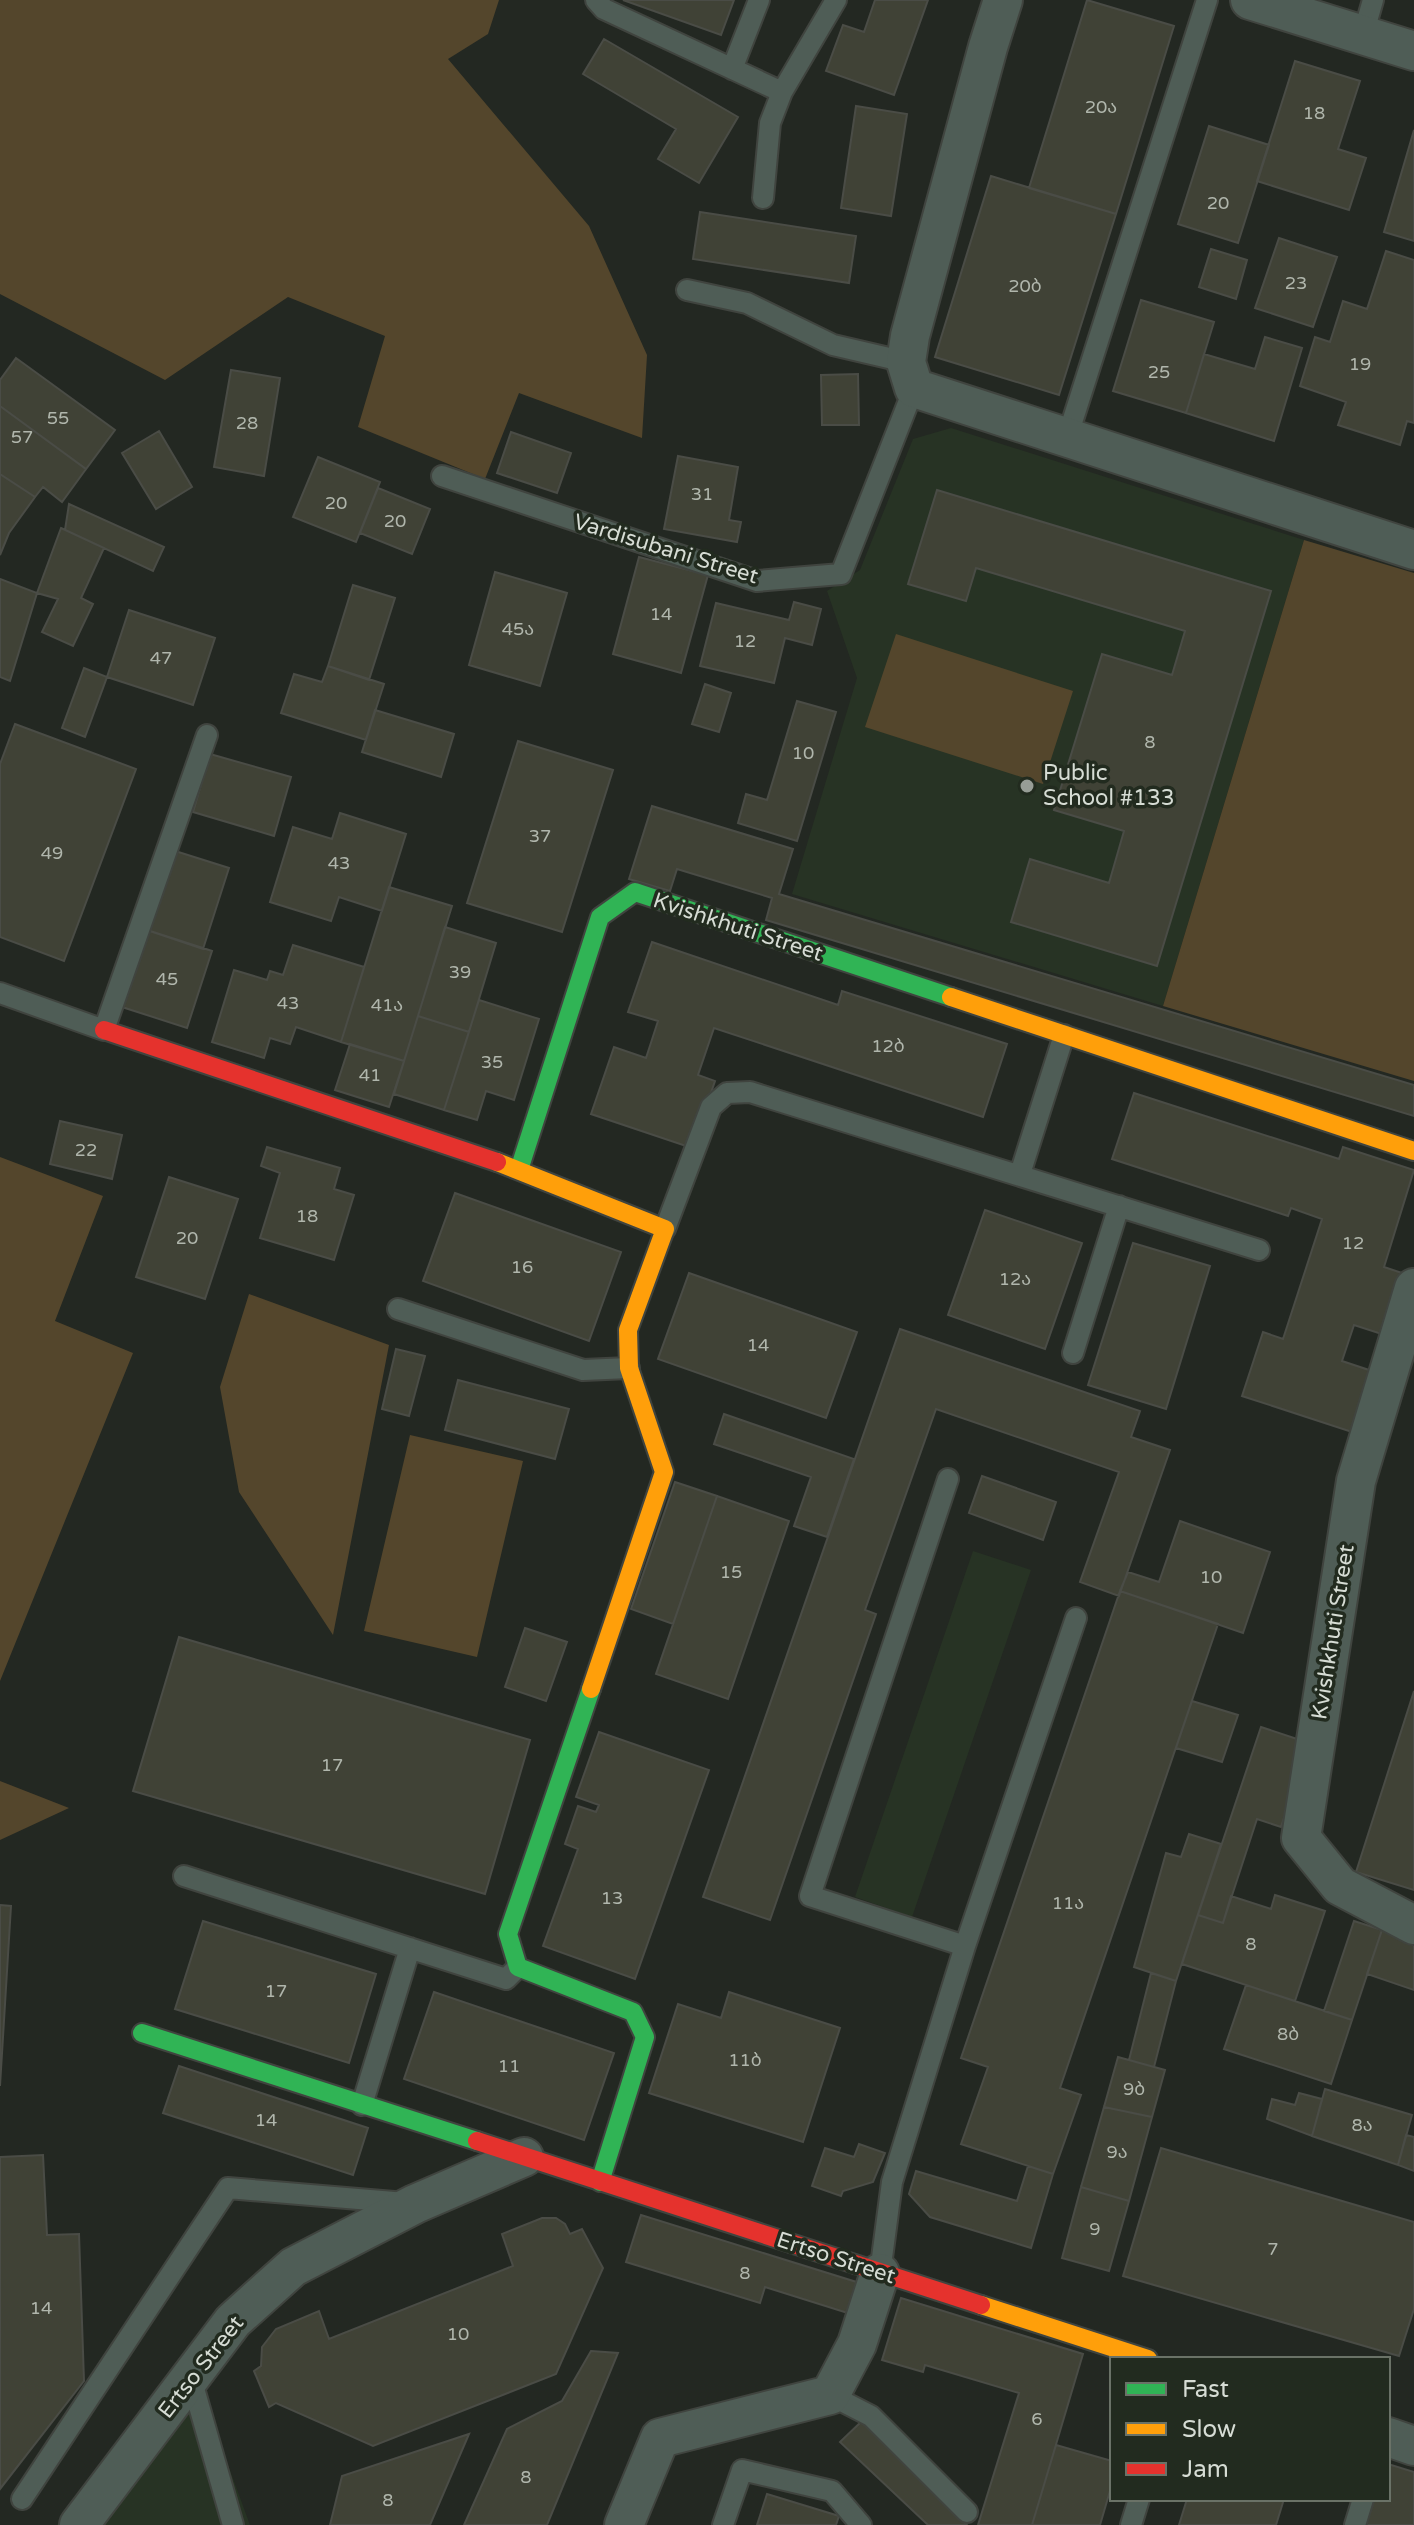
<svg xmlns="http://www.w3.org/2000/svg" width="1414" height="2525" font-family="'Varela Round','Noto Sans Georgian',sans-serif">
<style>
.built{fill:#273324}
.green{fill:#54462c}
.building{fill:#404236;stroke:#4a4c46;stroke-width:2}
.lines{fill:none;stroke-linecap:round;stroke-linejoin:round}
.lane-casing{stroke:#40443f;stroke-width:24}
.street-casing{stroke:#40443f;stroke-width:42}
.fast-casing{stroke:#40443f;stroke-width:22}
.slow-casing{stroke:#40443f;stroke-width:22}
.jam-casing{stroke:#40443f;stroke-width:22}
.lane{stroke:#4f5d56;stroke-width:20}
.street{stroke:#4f5d56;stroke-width:38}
.fast{stroke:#30b455;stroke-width:18}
.slow{stroke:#ff9f0a;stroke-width:18}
.jam{stroke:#e5322d;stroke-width:18}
.poi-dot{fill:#979d96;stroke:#222b1f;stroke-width:3}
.labels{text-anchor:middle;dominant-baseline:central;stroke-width:7;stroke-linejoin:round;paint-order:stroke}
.number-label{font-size:18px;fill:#b0b6ac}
.street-label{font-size:22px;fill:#d6dcd4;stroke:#222b1f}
.poi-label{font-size:22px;fill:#d6dcd4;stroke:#222b1f;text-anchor:start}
</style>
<rect width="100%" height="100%" fill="#232822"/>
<!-- built -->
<path class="built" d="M951,428L1304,540L1163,1006L792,894L857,678L827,591L860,570L913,439Z
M973,1551L1031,1570L912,1917L855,1897Z
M171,2369L199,2386L250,2525H57Z"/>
<!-- green -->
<path class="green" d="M0,0H499L488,34L448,59L589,226L647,355L642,438L519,393L485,479L358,427L385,336L288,297L165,380L0,294Z
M1304,540L1414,573V1081L1163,1006Z
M896,634L1073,691L1043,784L865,727Z
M0,1157L103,1196L55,1321L133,1353L0,1681Z
M249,1294L389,1345L333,1635L239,1492L220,1387Z
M410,1435L523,1461L477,1657L364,1631Z
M0,1781L69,1808L0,1840Z"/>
<!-- building -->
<path class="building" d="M623,0H734L721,35Z
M875,0H928L894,95L826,71L843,25L864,32Z
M1087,0L1174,26L1116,214L1029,188Z
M604,39L738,117L699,183L658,159L676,129L583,74Z
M1295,61L1360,81L1338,149L1366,158L1349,210L1257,181Z
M856,106L907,114L891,216L841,208Z
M1209,126L1269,145L1238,243L1178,224Z
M1414,130V241L1384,232Z
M991,176L1116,214L1059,395L935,357Z
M700,212L856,236L849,283L693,259Z
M1279,238L1337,257L1313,327L1255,308Z
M1211,249L1247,260L1236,299L1199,287Z
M1386,251L1414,260V423L1407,421L1400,445L1338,425L1346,402L1300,386L1315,337L1330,342L1343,301L1367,309Z
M1141,300L1214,322L1186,413L1113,391Z
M1265,337L1302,348L1274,441L1186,413L1204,354L1255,369Z
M16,358L115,430L86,469L0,406V380Z
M231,370L280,378L264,476L214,467Z
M858,374L859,425H822L821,375Z
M0,406L86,469L62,502L43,487L35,497L0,474Z
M159,431L192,487L156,509L122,453Z
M511,432L571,453L557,493L497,473Z
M678,456L738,467L729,520L741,522L737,542L664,529Z
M318,457L380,482L356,542L293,517Z
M0,474L35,497L9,533L0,555Z
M378,488L430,509L412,554L360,533Z
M937,490L1271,591L1157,966L1011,922L1030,859L1109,883L1124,831L1054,810L1102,654L1172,675L1185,631L976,568L966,601L908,584Z
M69,504L164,547L153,571L65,530Z
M61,528L104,548L81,598L93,604L73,646L42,632L58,599L37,593Z
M639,557L708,575L681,673L613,654Z
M495,572L567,593L540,686L469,665Z
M0,579L37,593L10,681L0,677Z
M353,585L395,598L369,680L328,666Z
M794,602L821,609L812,645L785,638L774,683L700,666L716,603L789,620Z
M129,610L215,638L193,705L107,677Z
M328,666L384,684L366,740L281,713L294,674L322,682Z
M84,668L107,677L85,737L62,728Z
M705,684L731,693L719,732L692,724Z
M797,701L836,712L797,841L738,823L746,794L767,800Z
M375,710L454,734L441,777L362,752Z
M15,724L136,769L64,961L0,937V764Z
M518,741L613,770L562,932L467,903Z
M210,754L291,777L274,836L193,812Z
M652,806L793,849L779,894L1414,1085V1116L766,920L772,898L677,869L670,891L629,879Z
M340,813L406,834L382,911L339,897L331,921L270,902L293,827L332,839Z
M172,850L229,868L203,949L147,930Z
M389,887L452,906L404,1061L341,1042Z
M445,927L496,943L469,1032L418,1016Z
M147,930L212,951L187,1028L122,1007Z
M652,942L838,1005L842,991L1007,1044L983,1117L714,1028L698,1075L715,1081L692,1148L591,1114L614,1047L646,1058L658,1021L628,1012Z
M293,945L364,967L341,1042L296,1027L290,1044L270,1038L264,1058L212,1042L234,970L267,980L270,971L283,975Z
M479,1000L539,1019L514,1100L486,1091L477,1120L444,1110Z
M418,1016L469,1032L444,1110L394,1094Z
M350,1044L404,1061L389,1107L335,1090Z
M1134,1093L1339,1159L1343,1147L1414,1170L1384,1267L1411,1276L1391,1337L1354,1325L1342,1361L1372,1371L1352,1432L1242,1396L1263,1332L1283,1339L1322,1219L1291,1208L1288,1216L1112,1159Z
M60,1121L122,1135L112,1179L50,1164Z
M267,1147L340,1168L334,1189L354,1195L334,1260L260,1238L280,1173L261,1166Z
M169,1177L238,1199L205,1299L136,1277Z
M455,1193L621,1252L589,1341L423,1281Z
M985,1210L1082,1243L1045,1349L948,1315Z
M1133,1243L1210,1266L1166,1409L1088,1385Z
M689,1273L857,1332L826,1418L658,1359Z
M900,1329L1140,1411L1131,1437L1170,1450L1119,1596L1080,1582L1119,1472L936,1409L865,1610L876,1614L770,1920L703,1897Z
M396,1349L425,1356L409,1416L382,1409Z
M458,1380L569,1409L555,1459L445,1430Z
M724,1414L854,1459L827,1537L794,1526L811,1477L714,1444Z
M982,1476L1056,1502L1043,1540L969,1513Z
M675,1482L717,1496L673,1624L631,1609Z
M717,1496L789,1521L728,1699L656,1674Z
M1180,1521L1270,1552L1243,1633L1120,1591L1128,1572L1159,1582Z
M1120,1591L1218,1624L1060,2088L1081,2095L1053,2174L961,2144L988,2067L961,2058Z
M525,1628L567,1642L546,1701L505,1687Z
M179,1637L530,1740L485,1894L133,1791Z
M1414,1691V1890L1356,1872Z
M1192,1701L1238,1715L1222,1762L1176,1748Z
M1261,1727L1309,1743L1281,1827L1257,1819L1223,1923L1198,1915Z
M599,1732L709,1770L635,1979L543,1946L578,1849L565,1844L578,1806L596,1812L599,1805L576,1797Z
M1189,1834L1221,1844L1176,1981L1134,1967L1166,1853L1181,1857Z
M1275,1895L1325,1911L1295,2001L1182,1964L1198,1915L1223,1923L1231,1896L1271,1909Z
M0,1905L11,1906L0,2086Z
M203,1921L376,1974L349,2063L175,2009Z
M1354,1921L1382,1930L1352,2020L1324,2011Z
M1382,1930L1414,1940V1990L1367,1974Z
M1151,1973L1176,1981L1154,2067L1129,2060Z
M1246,1985L1352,2020L1331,2084L1224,2049Z
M434,1992L614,2053L584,2140L404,2079Z
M729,1992L840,2028L803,2142L649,2093L678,2004L721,2018Z
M1118,2057L1165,2070L1152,2117L1104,2107Z
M179,2066L368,2128L353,2175L163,2113Z
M1325,2089L1412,2115L1398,2165L1312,2136Z
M1299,2093L1322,2099L1312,2136L1267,2119L1272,2099L1295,2105Z
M1104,2107L1152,2117L1129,2201L1081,2187Z
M1406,2135L1414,2137V2171L1398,2165Z
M859,2144L885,2153L873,2182L843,2191L841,2196L812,2186L825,2148L854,2157Z
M1161,2148L1414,2222V2309L1399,2356L1123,2276Z
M43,2155L47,2235L79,2234L84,2381L0,2489V2157Z
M1028,2166L1053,2174L1031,2248L930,2217L909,2194L916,2171L1017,2201Z
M1081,2187L1129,2201L1109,2271L1062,2258Z
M641,2215L863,2284L854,2315L765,2287L760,2303L626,2262Z
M542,2218H556L565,2224L570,2234L582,2229L603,2268L556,2374L373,2446L276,2403L269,2407L254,2371L261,2366L262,2347L276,2329L319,2311L329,2339L513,2266L502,2234Z
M901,2298L1083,2354L1032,2525H978L1019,2393L925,2365L923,2372L882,2360Z
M591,2351L618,2353L547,2525H464L507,2429L562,2401Z
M862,2421L967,2525H928L840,2442Z
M469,2434L430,2525H330L342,2476Z
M1056,2445L1112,2461V2484L1100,2525H1032Z
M1388,2464L1414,2472V2525H1366L1373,2499H1388Z
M767,2494L839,2516L836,2525H757Z
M1187,2499H1284L1276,2525H1179Z"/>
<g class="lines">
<!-- lane casing -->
<g class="lane-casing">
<path id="lane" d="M596,0L604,9L782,92L836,0
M1363,35L1373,0
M732,69L759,0
M763,198L770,123L782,92
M687,290L747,303L833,345L906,362
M1067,438L1207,0
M442,476L757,581L841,574L914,388
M0,993L104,1030L207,735
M1020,1174L1064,1035
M665,1229L711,1107L727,1093L750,1092L1259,1250
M398,1309L583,1370L629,1368
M1073,1353L1119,1206
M948,1479L810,1896L965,1946
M184,1876L506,1979L518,1967
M362,2105L410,1948
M880,2273L892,2182L965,1946L1076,1618
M191,2378L233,2525
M830,2395L871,2416L967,2512
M22,2499L228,2188L406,2203
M723,2525L742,2470L832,2491L861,2525
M1131,2525L1139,2499
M1355,2525L1363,2499"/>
</g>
<!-- street casing -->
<g class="street-casing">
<path id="street" d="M1003,0L988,47L910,336L906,362L914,388L1414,550
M1250,0L1414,51
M1414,1288L1356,1481L1301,1838L1340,1886L1414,1925
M1388,2437L1414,2446
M79,2525L233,2321L293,2267L415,2204L524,2157
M624,2525L660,2438L830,2395L857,2344L880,2273"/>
</g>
<!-- fast casing -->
<g class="fast-casing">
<path id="fast" d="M519,1170L600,917L635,892L951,997
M591,1689L508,1934L518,1967L633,2012L645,2037L600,2182
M142,2033L477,2141"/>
</g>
<!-- slow casing -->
<g class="slow-casing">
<path id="slow" d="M951,997L1414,1151
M497,1162L665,1229L628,1330L629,1368L664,1472L591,1689
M981,2305L1148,2359"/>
</g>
<!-- jam casing -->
<g class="jam-casing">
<path id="jam" d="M104,1030L497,1162
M477,2141L981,2305"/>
</g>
<!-- lane -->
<use href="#lane" class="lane"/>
<!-- street -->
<use href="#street" class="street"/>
<!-- fast -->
<use href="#fast" class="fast"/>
<!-- slow -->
<use href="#slow" class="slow"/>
<!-- jam -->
<use href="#jam" class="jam"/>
</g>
<!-- markers -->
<circle class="poi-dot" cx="1027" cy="786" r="8"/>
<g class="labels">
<!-- number labels -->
<g class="number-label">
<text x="1101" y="107">20ა</text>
<text x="1314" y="113">18</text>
<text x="1218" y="203">20</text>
<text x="1296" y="283">23</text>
<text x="1025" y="286">20ბ</text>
<text x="1360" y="364">19</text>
<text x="1159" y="372">25</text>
<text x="58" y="418">55</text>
<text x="247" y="423">28</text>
<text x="22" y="437">57</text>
<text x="702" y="494">31</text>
<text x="336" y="503">20</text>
<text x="395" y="521">20</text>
<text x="661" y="614">14</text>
<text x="518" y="629">45ა</text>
<text x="745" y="641">12</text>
<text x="161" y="658">47</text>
<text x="1150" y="742">8</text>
<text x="803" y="753">10</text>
<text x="540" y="836">37</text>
<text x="52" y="853">49</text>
<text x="339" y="863">43</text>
<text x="460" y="972">39</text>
<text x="167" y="979">45</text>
<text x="288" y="1003">43</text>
<text x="387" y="1005">41ა</text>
<text x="888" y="1046">12ბ</text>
<text x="492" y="1062">35</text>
<text x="370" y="1075">41</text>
<text x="86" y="1150">22</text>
<text x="307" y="1216">18</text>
<text x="187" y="1238">20</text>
<text x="1353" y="1243">12</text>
<text x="522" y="1267">16</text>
<text x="1015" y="1279">12ა</text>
<text x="758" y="1345">14</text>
<text x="731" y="1572">15</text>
<text x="1211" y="1577">10</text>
<text x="332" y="1765">17</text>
<text x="612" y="1898">13</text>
<text x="1068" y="1903">11ა</text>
<text x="1251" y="1944">8</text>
<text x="276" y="1991">17</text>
<text x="1288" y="2034">8ბ</text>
<text x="745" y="2060">11ბ</text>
<text x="509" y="2066">11</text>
<text x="1134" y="2089">9ბ</text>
<text x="266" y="2120">14</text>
<text x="1362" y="2125">8ა</text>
<text x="1117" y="2152">9ა</text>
<text x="1095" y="2229">9</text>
<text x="1273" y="2249">7</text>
<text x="745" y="2273">8</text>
<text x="41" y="2308">14</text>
<text x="458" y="2334">10</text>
<text x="1037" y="2419">6</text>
<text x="526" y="2477">8</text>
<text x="388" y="2500">8</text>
</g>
<!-- street labels -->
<g class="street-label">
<text transform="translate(666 549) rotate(17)">Vardisubani Street</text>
<text transform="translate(738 927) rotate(18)">Kvishkhuti Street</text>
<text transform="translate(1333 1632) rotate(-81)">Kvishkhuti Street</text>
<text transform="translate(836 2258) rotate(18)">Ertso Street</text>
<text transform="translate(201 2367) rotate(-52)">Ertso Street</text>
</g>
<!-- poi labels -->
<g class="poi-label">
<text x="1043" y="773">Public<tspan x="1043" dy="25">School #133</tspan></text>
</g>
</g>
<!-- legend -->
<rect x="1110" y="2357" width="280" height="144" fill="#222b1f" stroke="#6a7267" stroke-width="2"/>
<rect x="1126" y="2383" width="40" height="12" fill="#30b455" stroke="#6a7267" stroke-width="2"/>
<text x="1182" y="2397" font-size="24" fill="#d6dcd4">Fast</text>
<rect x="1126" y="2423" width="40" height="12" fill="#ff9f0a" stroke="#6a7267" stroke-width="2"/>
<text x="1182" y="2437" font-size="24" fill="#d6dcd4">Slow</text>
<rect x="1126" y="2463" width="40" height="12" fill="#e5322d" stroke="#6a7267" stroke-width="2"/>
<text x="1182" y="2477" font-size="24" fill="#d6dcd4">Jam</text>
</svg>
